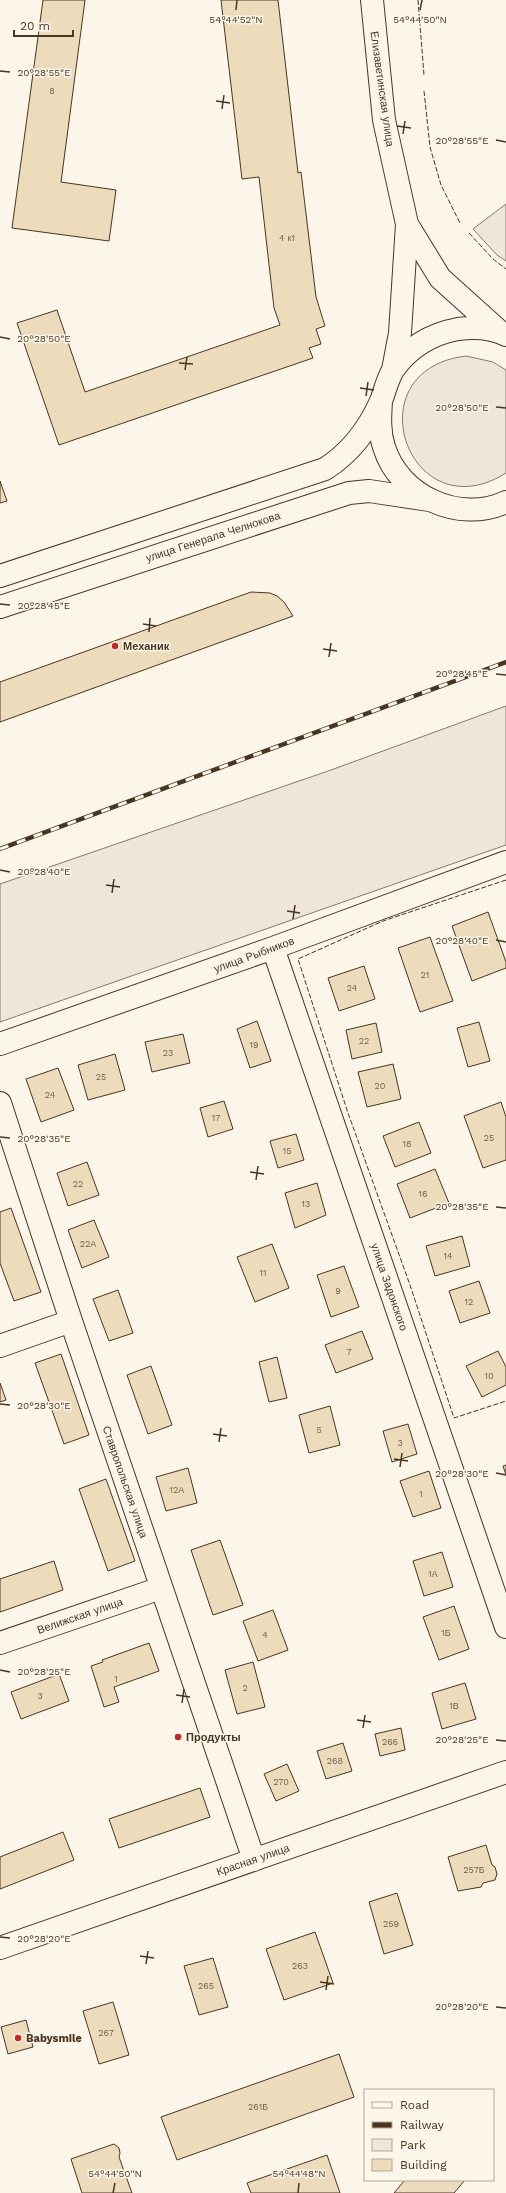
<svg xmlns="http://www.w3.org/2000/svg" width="506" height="2193" font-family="'Work Sans',sans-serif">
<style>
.green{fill:#ede6d9;stroke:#887966}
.building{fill:#ecdcbc;stroke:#4a3520}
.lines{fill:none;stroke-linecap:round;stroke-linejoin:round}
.minor-casing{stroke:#4a3520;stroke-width:24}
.major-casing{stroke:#4a3520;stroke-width:24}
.minor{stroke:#fbf6e9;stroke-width:22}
.major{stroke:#fbf6e9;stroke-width:22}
.rail-casing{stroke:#4a3520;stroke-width:4.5}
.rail{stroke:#fbf6e9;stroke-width:3;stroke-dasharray:9;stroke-linecap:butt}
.fence{stroke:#4a3520;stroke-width:1;stroke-dasharray:5 2;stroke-linecap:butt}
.ticks{fill:none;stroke:#4a3520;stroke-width:1.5}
.poi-dot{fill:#c62828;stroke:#fbf6e9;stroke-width:1.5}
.labels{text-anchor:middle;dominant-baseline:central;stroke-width:3;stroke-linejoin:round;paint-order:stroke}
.number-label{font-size:9px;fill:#725f47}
.street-label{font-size:11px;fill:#4a3520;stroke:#fbf6e9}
.poi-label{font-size:11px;font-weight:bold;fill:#4a3520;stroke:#fbf6e9;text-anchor:start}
.ticks-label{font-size:10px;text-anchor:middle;fill:#4a3520;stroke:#fbf6e9;stroke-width:3;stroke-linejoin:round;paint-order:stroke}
</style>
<rect width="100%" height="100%" fill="#fbf6e9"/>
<!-- green -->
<path class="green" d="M506,204V261L497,255L473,229Z
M466,356L493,362L506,370V473C409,534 351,370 466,356Z
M506,706V845L0,1022V884L331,770Z"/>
<!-- building -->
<path class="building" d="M43,0H85L61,182L116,190L109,241L12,228Z
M221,0H278L298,173L301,172L316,297L325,326L316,329L321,344L309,348L313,358L59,445L17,323L57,310L85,392L280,325L274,308L259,177L242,179Z
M0,481L7,501L0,503Z
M251,592L270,593L277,596L284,602L293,616L0,722V682Z
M488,912L506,962V968L472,981L452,926Z
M430,937L453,1001L420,1012L398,948Z
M364,966L375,999L339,1011L328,978Z
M257,1021L271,1061L250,1068L237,1029Z
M479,1022L490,1061L468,1067L457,1028Z
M376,1023L382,1052L352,1059L346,1030Z
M183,1034L190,1063L152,1072L145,1042Z
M115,1054L125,1090L88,1100L78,1065Z
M393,1064L401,1099L367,1107L358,1072Z
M58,1068L74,1110L41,1122L26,1079Z
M224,1101L233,1129L208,1137L200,1108Z
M501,1102L506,1117V1160L483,1168L464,1116Z
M419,1122L431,1153L395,1167L383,1136Z
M296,1134L304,1160L278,1168L270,1141Z
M87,1162L99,1195L68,1206L57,1173Z
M435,1169L449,1203L410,1218L397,1184Z
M317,1183L326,1215L295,1228L285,1193Z
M11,1208L41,1292L14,1301L0,1263V1212Z
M94,1220L109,1257L82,1268L68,1230Z
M462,1236L470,1266L435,1276L426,1246Z
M272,1244L289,1288L255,1302L237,1257Z
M344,1266L359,1307L331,1317L317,1275Z
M479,1281L490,1313L460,1323L449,1291Z
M118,1290L133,1333L109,1341L93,1299Z
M362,1331L373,1359L336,1373L325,1345Z
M498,1351L506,1367V1385L482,1397L466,1366Z
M61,1354L89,1435L64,1444L35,1363Z
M277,1357L287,1398L269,1402L259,1362Z
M151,1366L172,1425L148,1434L127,1375Z
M0,1383L6,1400L0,1402Z
M330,1406L340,1445L309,1453L299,1415Z
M408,1424L417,1454L392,1462L383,1431Z
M506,1465V1475L503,1466Z
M188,1468L197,1503L166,1511L156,1477Z
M429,1471L441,1508L413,1517L400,1481Z
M106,1479L135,1561L108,1571L79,1489Z
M220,1540L243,1605L213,1615L191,1550Z
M442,1552L453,1587L424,1596L413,1561Z
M54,1561L63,1590L0,1612V1579Z
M454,1606L469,1649L439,1660L423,1617Z
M273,1610L288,1650L258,1661L243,1621Z
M149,1643L159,1671L114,1687L119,1702L104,1707L91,1666L103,1662L102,1660Z
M253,1662L265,1707L237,1714L225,1670Z
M59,1674L69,1701L21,1719L11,1692Z
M465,1683L476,1719L442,1729L432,1693Z
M401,1728L405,1750L380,1756L375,1734Z
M343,1743L352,1771L326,1779L317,1751Z
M287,1764L299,1791L276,1801L264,1774Z
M200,1788L210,1817L119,1848L109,1819Z
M63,1832L74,1860L0,1889V1857Z
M486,1845L492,1865L495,1867L497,1874L495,1880L483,1883L481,1887L458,1891L448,1857Z
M397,1893L413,1945L384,1954L369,1902Z
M315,1932L333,1983L284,2000L266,1949Z
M213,1958L228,2007L199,2015L184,1966Z
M113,2002L129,2055L99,2064L83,2011Z
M26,2020L33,2047L8,2054L1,2027Z
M339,2054L354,2097L177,2160L161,2117Z
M114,2144L119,2148L120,2153L119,2157L132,2193H82L71,2159Z
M327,2155L340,2193H251L247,2183Z
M405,2180H465L454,2193H394Z"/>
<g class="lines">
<!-- minor casing -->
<g class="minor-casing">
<path id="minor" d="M273,948L506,1627
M0,1044L273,948L506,862
M0,1103L71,1321L254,1860
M0,1346L71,1321
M0,1643L161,1588
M0,1948L506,1772"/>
</g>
<!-- major casing -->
<g class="major-casing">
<path id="major" d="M372,0L384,120L407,224L400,333L393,370
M407,224L440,278L500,332
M381,401C380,417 379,432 384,447C399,496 459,524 506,502
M0,576L325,469C350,453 369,428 381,401C385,391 387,380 393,370C409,347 431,334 458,329C473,327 492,328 506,335
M0,607L349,493L369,491L429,500"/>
</g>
<!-- minor -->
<use href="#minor" class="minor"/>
<!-- major -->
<use href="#major" class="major"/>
<!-- rail casing -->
<g class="rail-casing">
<path id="rail" d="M0,849L506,662"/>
</g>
<!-- rail -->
<use href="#rail" class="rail"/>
<!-- fence -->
<path class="fence" d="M418,0L424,75
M424,91L430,147L441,185L460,223
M469,233L493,259L506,269
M506,880L383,921L298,959L348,1113L410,1285L454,1418L506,1401"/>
</g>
<!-- ticks -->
<path class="ticks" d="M236,10L237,0M420,10L422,0M0,71L10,72M216,101L230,103M222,109L224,95M397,126L411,128M403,134L405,121M496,140L506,142M0,337L10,339M179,363L193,364M185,370L187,357M360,388L374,390M366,396L368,382M496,407L506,408M0,604L10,605M143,624L156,626M149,632L150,618M323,649L337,651M329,657L331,643M496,674L506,675M0,870L10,872M106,885L120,887M112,893L114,879M287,911L300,913M293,919L295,905M496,940L506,942M0,1137L10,1138M250,1172L264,1174M256,1180L258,1166M496,1207L506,1208M0,1404L10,1405M213,1434L227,1436M219,1442L221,1428M394,1459L408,1461M400,1467L402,1453M496,1473L506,1475M0,1670L10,1672M176,1695L190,1697M182,1703L184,1689M357,1720L371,1722M363,1728L365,1715M496,1740L506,1741M0,1937L10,1938M140,1956L154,1958M146,1964L148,1951M320,1982L334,1984M326,1990L328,1976M496,2007L506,2008M113,2193L115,2183M298,2193L299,2183"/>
<!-- markers -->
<g class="poi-dot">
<circle cx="115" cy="646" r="4"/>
<circle cx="178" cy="1737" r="4"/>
<circle cx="18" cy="2038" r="4"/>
</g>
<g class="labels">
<!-- number labels -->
<g class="number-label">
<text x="52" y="91">8</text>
<text x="287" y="238">4 к1</text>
<text x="425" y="975">21</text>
<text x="352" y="988">24</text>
<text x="364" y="1041">22</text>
<text x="254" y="1045">19</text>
<text x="168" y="1053">23</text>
<text x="101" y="1077">25</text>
<text x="380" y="1086">20</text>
<text x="50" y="1095">24</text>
<text x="216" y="1118">17</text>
<text x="489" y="1138">25</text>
<text x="407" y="1144">18</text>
<text x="287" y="1151">15</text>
<text x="78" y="1184">22</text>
<text x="423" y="1194">16</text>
<text x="306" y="1204">13</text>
<text x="88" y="1244">22А</text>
<text x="448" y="1256">14</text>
<text x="263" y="1273">11</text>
<text x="338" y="1291">9</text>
<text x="469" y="1302">12</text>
<text x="349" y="1352">7</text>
<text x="489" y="1376">10</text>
<text x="319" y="1430">5</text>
<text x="400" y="1443">3</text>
<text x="177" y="1490">12А</text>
<text x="421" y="1494">1</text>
<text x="433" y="1574">1А</text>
<text x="446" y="1633">1Б</text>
<text x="265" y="1635">4</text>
<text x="116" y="1679">1</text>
<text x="245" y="1688">2</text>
<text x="40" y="1696">3</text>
<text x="454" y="1706">1В</text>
<text x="390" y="1742">266</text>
<text x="335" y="1761">268</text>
<text x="281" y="1782">270</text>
<text x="474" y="1870">257Б</text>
<text x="391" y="1924">259</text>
<text x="300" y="1966">263</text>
<text x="206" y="1986">265</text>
<text x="106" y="2033">267</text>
<text x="258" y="2107">261Б</text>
</g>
<!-- street labels -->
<g class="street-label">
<text transform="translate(382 89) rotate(82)">Елизаветинская улица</text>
<text transform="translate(213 537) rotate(-18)">улица Генерала Челнокова</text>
<text transform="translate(254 955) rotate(-20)">улица Рыбников</text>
<text transform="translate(389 1287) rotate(71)">улица Задонского</text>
<text transform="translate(125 1482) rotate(71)">Ставропольская улица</text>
<text transform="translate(80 1616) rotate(-19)">Велижская улица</text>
<text transform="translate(253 1860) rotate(-19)">Красная улица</text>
</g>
<!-- poi labels -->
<g class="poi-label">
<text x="123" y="646">Механик</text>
<text x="186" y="1737">Продукты</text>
<text x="26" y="2038">Babysmile</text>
</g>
</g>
<g class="ticks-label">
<text x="236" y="23">54°44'52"N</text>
<text x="420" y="23">54°44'50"N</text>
<text x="44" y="76">20°28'55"E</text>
<text x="462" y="144">20°28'55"E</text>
<text x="44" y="342">20°28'50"E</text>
<text x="462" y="411">20°28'50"E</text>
<text x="44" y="609">20°28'45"E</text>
<text x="462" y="677">20°28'45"E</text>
<text x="44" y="875">20°28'40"E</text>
<text x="462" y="944">20°28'40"E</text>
<text x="44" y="1142">20°28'35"E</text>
<text x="462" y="1210">20°28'35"E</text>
<text x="44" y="1409">20°28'30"E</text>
<text x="462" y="1477">20°28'30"E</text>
<text x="44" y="1675">20°28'25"E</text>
<text x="462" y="1743">20°28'25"E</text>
<text x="44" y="1942">20°28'20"E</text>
<text x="462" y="2010">20°28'20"E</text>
<text x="115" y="2177">54°44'50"N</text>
<text x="299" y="2177">54°44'48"N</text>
</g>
<!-- legend -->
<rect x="364" y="2089" width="130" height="92" fill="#fbf6e9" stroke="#b4a999"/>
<rect x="372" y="2102" width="20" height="6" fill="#fbf6e9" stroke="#b4a999"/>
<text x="400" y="2109" font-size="12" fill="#4a3520">Road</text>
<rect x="372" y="2122" width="20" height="6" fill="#4a3520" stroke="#b4a999"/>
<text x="400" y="2129" font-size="12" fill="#4a3520">Railway</text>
<rect x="372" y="2139" width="20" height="12" fill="#ede6d9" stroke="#b4a999"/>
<text x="400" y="2149" font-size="12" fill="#4a3520">Park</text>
<rect x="372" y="2159" width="20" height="12" fill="#ecdcbc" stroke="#b4a999"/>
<text x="400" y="2169" font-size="12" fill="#4a3520">Building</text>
<!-- scale -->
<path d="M14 30v6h59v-6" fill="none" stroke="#4a3520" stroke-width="2"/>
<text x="20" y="30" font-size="12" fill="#4a3520" stroke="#fbf6e9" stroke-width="3" paint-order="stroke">20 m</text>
</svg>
